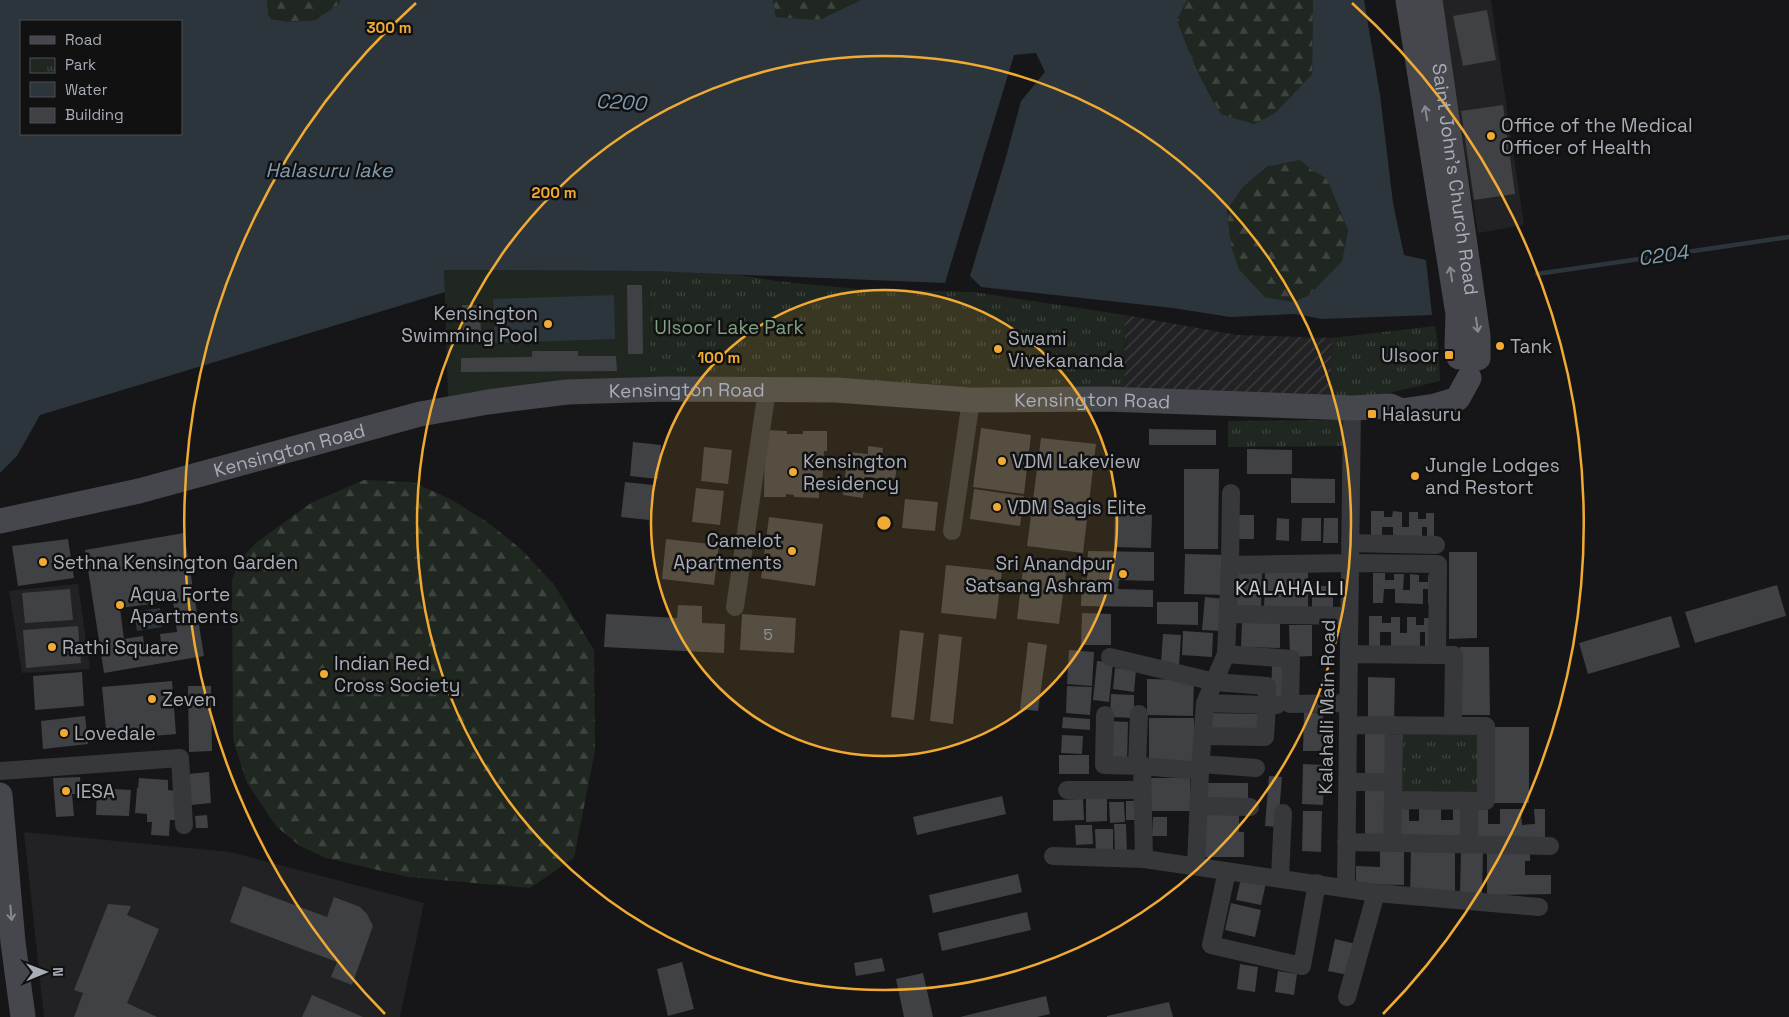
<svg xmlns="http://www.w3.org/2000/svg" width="1789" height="1017" font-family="'Space Grotesk',sans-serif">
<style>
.built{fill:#222224}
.industrial{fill:url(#industrial-furrows)}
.grass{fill:#202720}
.forest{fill:url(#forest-firs)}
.park{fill:url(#park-tufts)}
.water{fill:#2c353b;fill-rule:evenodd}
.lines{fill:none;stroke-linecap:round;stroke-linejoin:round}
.stream{stroke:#2c353b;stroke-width:4.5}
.building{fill:#404144;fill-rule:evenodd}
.street{stroke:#37383c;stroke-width:18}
.secondary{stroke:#45474c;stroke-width:25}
.oneway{stroke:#858992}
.ring{fill:none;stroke:#f1ab34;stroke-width:2.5}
.poi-dot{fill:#f1ab34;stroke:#111112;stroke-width:2}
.labels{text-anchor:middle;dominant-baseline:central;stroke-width:5;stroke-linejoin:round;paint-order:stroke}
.number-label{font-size:16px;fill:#8e929a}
.poi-label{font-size:19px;fill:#a8adb7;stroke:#111112;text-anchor:start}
.street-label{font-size:19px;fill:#a8adb7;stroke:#111112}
.park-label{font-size:19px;fill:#7fa280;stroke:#111112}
.water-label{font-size:20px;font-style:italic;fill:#7f9cb2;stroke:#111112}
.neighbourhood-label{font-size:20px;letter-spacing:1px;fill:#c9ccd4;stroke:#111112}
.centre{fill:#f1ab34;stroke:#111112;stroke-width:2.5}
.ring-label{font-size:15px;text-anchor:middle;font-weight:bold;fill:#f1ab34;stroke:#111112;stroke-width:5;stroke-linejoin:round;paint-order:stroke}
</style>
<defs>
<pattern id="industrial-furrows" width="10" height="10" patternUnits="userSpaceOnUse" patternTransform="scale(1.25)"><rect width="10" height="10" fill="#222224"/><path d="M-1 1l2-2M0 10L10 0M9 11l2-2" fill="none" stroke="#3f3f42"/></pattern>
<pattern id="forest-firs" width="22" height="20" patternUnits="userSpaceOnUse" patternTransform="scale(1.25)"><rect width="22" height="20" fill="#202720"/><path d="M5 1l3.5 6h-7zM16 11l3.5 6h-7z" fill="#3e443e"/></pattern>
<pattern id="park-tufts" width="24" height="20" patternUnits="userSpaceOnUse" patternTransform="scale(1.25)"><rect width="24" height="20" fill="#202720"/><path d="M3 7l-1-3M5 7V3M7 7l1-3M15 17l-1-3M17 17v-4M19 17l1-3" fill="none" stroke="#3e443e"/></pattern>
</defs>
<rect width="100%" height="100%" fill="#161618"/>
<!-- built -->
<path class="built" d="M1440,0H1491L1524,225L1478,233Z
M78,584L90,669L22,673L9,591Z
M24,832L230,852L424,903L400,1017H44Z"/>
<!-- industrial -->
<path class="industrial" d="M1125,315L1237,335L1332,338L1330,399L1124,392Z"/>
<!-- grass -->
<path class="grass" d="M444,270L649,271L650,377L631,382L470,392L448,399Z"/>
<!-- forest -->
<path class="forest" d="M267,0H340L339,4L315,20L291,22L269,19Z
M773,0H861L819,20L776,17Z
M1187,0H1313L1312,74L1275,113L1254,124L1221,114C1202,84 1189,53 1177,20Z
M1300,159L1312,170L1327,179L1348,230L1342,261L1309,295L1293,302L1265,297L1239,269L1231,246L1227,210L1243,187L1268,167Z
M364,480L413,482L452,500L487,522L521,549L555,586L594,650L595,750L574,858L530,888L408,877L326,858L300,846L276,826L247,783L233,740L232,580L239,561L257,542L311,503Z"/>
<!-- park -->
<path class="park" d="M649,271L733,274L776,281L857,289L973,292L1125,315L1124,392L650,377Z
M1435,326L1438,345L1440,381L1351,402L1330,399L1332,338Z
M1343,420V446L1228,447V421Z
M1401,734L1479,735L1478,795L1400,794Z"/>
<!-- water -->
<path class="water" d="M0,0H267L269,19L291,22L315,20L339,4L340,0H773L776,17L819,20L861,0H1187L1177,20C1189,53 1202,84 1221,114L1254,124L1275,113L1312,74L1313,0H1364L1380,95L1393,203L1404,255L1426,260L1432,315L1322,319L1295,314L1230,317L1173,308L981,287L970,276L1006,157L1021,101L1045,72L1036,53L1014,55L945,283L649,271L444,270L445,292L40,415L17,456L0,473ZM181,21V134H21V21ZM1300,160L1312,170L1327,179L1348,230L1342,261L1309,295L1293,302L1265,297L1239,269L1231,246L1227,210L1243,187L1267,167Z
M614,295L615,339L495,343L493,299Z
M160,608L162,627L137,631L134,612Z"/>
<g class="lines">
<!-- stream -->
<path class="stream" d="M1537,274L1789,237"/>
</g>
<!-- building -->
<path class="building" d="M1487,10L1496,60L1463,66L1453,16Z
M1503,105L1515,194L1474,200L1461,111Z
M627,285H642L643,354H628Z
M462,305H480L481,337L463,338Z
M532,351H578V356H616L617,371L461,372V358L532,357Z
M981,428L1031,435L1024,494L973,487Z
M1149,429L1216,430V445H1149Z
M765,430L787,431V434H803V431H827V451H824L822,484L819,483V498L794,497V495L786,494V497H764Z
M1041,438L1096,444L1083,553L1027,546Z
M633,442L661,445L658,479L630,476Z
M868,446L883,448L882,456L898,458L895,480L865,477L863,498L843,495L848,452L868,454Z
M704,447L732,450L728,484L701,481Z
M1247,449L1292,450V474H1247Z
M1184,469H1219L1218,549H1184Z
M1291,478L1335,479V503H1291Z
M625,482L653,485L649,520L621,517Z
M696,488L724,491L720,525L692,522Z
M974,489L1024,496L1020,526L970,519Z
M905,499L938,502L935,531L902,528Z
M1371,511H1384V517H1392L1393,511L1402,512V527H1409V512H1418V519H1426V513H1434V541H1427V527H1422V541H1393V527H1382V541H1371Z
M1115,514L1152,515L1151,548L1114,547Z
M1238,515H1254V539H1238Z
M769,517L823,524L815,586L761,578Z
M1277,518L1289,519V541L1276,540Z
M1302,518H1321V541H1301Z
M1324,518H1338V543H1323Z
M184,533L204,656L104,673L85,550ZM173,601L177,632L160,634L162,649L145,652L143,636L124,639L120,608Z
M68,539L74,578L18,586L12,546Z
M666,539L719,545L714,585L662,579Z
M1088,551L1154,552V581L1119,580L1118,589L1153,590V607L1081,606L1082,578L1087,579Z
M1449,552H1477V638L1449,639Z
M1185,554L1228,555L1227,595L1184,594Z
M1024,560L1067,565L1059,624L1017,619Z
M946,565L1002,571L996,619L941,613Z
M1265,570L1308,571V612L1264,611Z
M1236,571L1262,572L1261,610L1235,609Z
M1373,573H1385V580H1394V574H1404L1403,590H1410V574L1419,575V582H1428V575H1436V604H1428V589H1423V604L1395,603V589H1384L1383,603H1373Z
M1777,585L1786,616L1695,643L1685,612Z
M1312,586H1333V612L1312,611Z
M70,589L73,620L25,623L22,593Z
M1205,597L1224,599L1222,631L1202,630Z
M1157,602H1198V625L1157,624Z
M678,605L702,606V623L725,624L724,653L604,647L606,614L677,618Z
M1082,613L1111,614V645H1081Z
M742,614L796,618L794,653L740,650Z
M1369,616H1382V623H1391V617H1400V633H1407V617H1416V625H1424V618H1432V647H1425V632H1420V647L1391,646V632H1380V646H1369Z
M1671,616L1680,647L1588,674L1579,643Z
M1242,622L1280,623V648L1241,647Z
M1289,625H1312V656L1290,657Z
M78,626L81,663L26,668L23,630Z
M900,630L924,633L914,720L891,717Z
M1183,631L1213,633L1212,657L1182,655Z
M939,634L962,637L953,724L930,721Z
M1163,634L1181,635L1179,666L1161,664Z
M1028,642L1047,645L1038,711L1020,709Z
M1460,647H1489L1490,715H1460Z
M1069,650L1094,652L1092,686L1067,684Z
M1097,661L1113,662L1109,702L1093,700Z
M1272,666H1286V698H1271Z
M1115,668L1136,670L1134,692L1113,689Z
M82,672L84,706L35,710L33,676Z
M1368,677L1395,678L1394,722H1368Z
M1147,679L1194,680L1193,716L1147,715Z
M172,681L176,734L107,740L102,687Z
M188,686H211L212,751L189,752Z
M1067,686L1092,687L1090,715L1066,713Z
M1111,694L1134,695V718L1110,717Z
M1304,712L1323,713V751H1303Z
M1207,713L1263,714V731L1206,730Z
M85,716L88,744L43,749L41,721Z
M1063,717L1090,719V730L1062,728Z
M1149,718H1194V764H1149Z
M1110,721L1128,722L1127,761L1108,760Z
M1491,727H1529V803H1492Z
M1365,734H1390V745H1385V767H1390V779L1365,778Z
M1062,735L1083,736L1082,754L1061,753Z
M1059,755H1089V774H1059Z
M1303,764L1324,765L1323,805L1302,804Z
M209,772L211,803L191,805L188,774Z
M1269,776L1282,777L1278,827L1265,826Z
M80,777L81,794H72L74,816L56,817L53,778Z
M139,778L168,780V790L177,791L175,820H170L169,836L151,835L152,822H147V814L135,813L137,788H138Z
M1151,778H1190V811H1151Z
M1205,783H1248V804H1205Z
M97,788L131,790L129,816L96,815Z
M1365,791H1390V836H1365Z
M1002,796L1006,814L917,835L913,817Z
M1107,798V821L1086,822V799Z
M1083,799L1084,820L1053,821V800Z
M1126,801H1138L1139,820H1126Z
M1109,802H1124L1125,822L1110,823Z
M1401,808H1409V821H1419V808H1441V820H1453V808H1460V839H1401Z
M1500,809H1521L1522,825L1535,824L1534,809H1545V841L1478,842V810H1488V824H1500Z
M1200,811H1239V832H1244V857H1200Z
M1303,811H1322L1321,852L1302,851Z
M207,815L208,828H196L195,816Z
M1153,817H1167V836H1152Z
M1114,824H1126L1127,855H1115Z
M1075,825H1092L1093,844L1076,845Z
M1095,829H1113V853L1096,854Z
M1404,845V885L1356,884V866L1380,867V850Z
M1411,848H1455V896L1410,895Z
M1461,852H1483L1482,894H1460Z
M1487,853H1530V861H1525V875H1551V894L1487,895Z
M1018,874L1022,892L933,913L929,895Z
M1241,878L1266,883L1261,905L1236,900Z
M243,886L327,917L334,897L360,907L367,914L373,926L352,985L331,977L337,962L230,922Z
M1231,903L1261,910L1255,937L1225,930Z
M108,904L131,906L127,915L159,929L127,1003L157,1017H74L83,993L74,990Z
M1027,912L1031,930L942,951L938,933Z
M1335,939L1356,944L1348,975L1328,971Z
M882,958L885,971L856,976L854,963Z
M682,962L694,1009L668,1016L657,969Z
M1240,964L1258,967L1255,992L1237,989Z
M1278,971L1297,974L1294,995L1275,992Z
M923,973L933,1017H904L896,979Z
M312,995L363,1017H302Z
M1046,996L1050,1014L1037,1017H960Z
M1169,1002L1173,1017H1107V1016Z"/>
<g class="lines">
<!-- street -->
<path class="street" d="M952,531L971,400
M1350,543L1436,545
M1230,565L1231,493
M735,607L767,390
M1228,614L1349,616
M1226,654L1291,659L1290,704L1348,703
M1437,655H1454L1453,725
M1110,657L1215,682L1267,686V705L1205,703
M1105,715L1104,765L1142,766
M1348,725L1486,726V801L1393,800L1394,725
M1203,736L1265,737L1267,705H1277
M1201,764L1256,768
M1137,766L1139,714
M0,771L180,758L184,825
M1347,782H1393
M1067,790H1142
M1469,801V844
M1199,806L1250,807
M1346,842L1550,846
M1392,843L1393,800
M1053,856L1144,859L1376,893L1539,907
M1144,859L1142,766L1200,771
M1196,866L1200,771L1205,703L1226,654L1230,565L1350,563L1438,564L1437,655L1349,654
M1227,871L1211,945L1302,966L1317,883
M1280,878L1283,813
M1346,887L1352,408
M1347,997L1376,893"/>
<!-- secondary -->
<g class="secondary">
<path d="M1408,0L1458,314L1457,346L1459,357"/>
<path id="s1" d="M1430,0L1478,336V358"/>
<path id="s2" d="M0,521L139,491L420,414L488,402L567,392L668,389L836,390L971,400L1105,399L1352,408L1390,406L1401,411L1435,406L1455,400L1458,398L1469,378"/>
<path d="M0,795L13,942L23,1017"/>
</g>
</g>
<!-- one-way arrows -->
<defs><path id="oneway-shaft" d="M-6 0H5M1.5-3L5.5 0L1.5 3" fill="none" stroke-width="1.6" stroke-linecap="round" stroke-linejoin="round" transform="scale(1.25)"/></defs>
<g class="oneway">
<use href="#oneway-shaft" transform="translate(1426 113) rotate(-99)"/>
<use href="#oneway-shaft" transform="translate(1451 274) rotate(-99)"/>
<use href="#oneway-shaft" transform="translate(1477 325) rotate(82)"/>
<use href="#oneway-shaft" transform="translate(11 913) rotate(85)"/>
</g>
<!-- distance rings -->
<circle cx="884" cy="523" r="233" fill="#f1ab34" fill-opacity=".12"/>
<g class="ring">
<circle cx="884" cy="523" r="233"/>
<circle cx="884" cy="523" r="467"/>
<path d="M385 1014A700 700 0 0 1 416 3M1352 3A700 700 0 0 1 1383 1014"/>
</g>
<!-- markers -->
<g class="poi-dot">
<circle cx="1491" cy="136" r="5"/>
<circle cx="548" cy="324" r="5"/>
<circle cx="1500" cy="346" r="5"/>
<circle cx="998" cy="349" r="5"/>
<rect x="1444" y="350" width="10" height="10" rx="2.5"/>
<rect x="1367" y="409" width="10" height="10" rx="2.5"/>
<circle cx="1002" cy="461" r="5"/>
<circle cx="793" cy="472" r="5"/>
<circle cx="1415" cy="476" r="5"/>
<circle cx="997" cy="507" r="5"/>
<circle cx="792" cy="551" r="5"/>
<circle cx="43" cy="562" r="5"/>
<circle cx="1123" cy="574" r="5"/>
<circle cx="120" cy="605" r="5"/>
<circle cx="52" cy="647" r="5"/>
<circle cx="324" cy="674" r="5"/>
<circle cx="152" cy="699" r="5"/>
<circle cx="64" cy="733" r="5"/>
<circle cx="66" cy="791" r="5"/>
</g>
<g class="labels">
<!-- number labels -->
<g class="number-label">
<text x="768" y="634">5</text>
</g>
<!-- poi labels -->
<g class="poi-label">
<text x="1501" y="125">Office of the Medical<tspan x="1501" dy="22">Officer of Health</tspan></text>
<text x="538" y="313" text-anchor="end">Kensington<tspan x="538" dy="22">Swimming Pool</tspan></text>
<text x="1008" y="338">Swami<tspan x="1008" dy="22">Vivekananda</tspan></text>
<text x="1510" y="346">Tank</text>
<text x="1439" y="355" text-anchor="end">Ulsoor</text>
<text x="1382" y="414">Halasuru</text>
<text x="803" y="461">Kensington<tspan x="803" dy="22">Residency</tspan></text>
<text x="1012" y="461">VDM Lakeview</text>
<text x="1425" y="465">Jungle Lodges<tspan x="1425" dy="22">and Restort</tspan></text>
<text x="1007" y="507">VDM Sagis Elite</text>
<text x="782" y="540" text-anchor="end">Camelot<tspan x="782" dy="22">Apartments</tspan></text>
<text x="53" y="562">Sethna Kensington Garden</text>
<text x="1113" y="563" text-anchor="end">Sri Anandpur<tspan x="1113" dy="22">Satsang Ashram</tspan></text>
<text x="130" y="594">Aqua Forte<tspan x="130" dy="22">Apartments</tspan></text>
<text x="62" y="647">Rathi Square</text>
<text x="334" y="663">Indian Red<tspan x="334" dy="22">Cross Society</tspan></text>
<text x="162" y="699">Zeven</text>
<text x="74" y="733">Lovedale</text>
<text x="76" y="791">IESA</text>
</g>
<!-- street labels -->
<g class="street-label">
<text stroke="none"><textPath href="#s1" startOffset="181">Saint John's Church Road</textPath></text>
<text stroke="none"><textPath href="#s2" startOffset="702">Kensington Road</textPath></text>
<text stroke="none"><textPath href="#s2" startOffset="1108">Kensington Road</textPath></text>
<text stroke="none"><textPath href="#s2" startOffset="298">Kensington Road</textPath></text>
<text transform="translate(1327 707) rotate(-89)">Kalahalli Main Road</text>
</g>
<!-- park labels -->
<g class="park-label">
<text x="729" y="327">Ulsoor Lake Park</text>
</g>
<!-- water labels -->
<g class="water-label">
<text transform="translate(621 102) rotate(3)">C200</text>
<text x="329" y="170">Halasuru lake</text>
<text transform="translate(1663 255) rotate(-8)">C204</text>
</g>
<!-- neighbourhood labels -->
<g class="neighbourhood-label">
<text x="1290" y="588">KALAHALLI</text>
</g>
</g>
<circle cx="884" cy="523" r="8" class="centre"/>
<g class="ring-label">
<text x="389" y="33">300 m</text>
<text x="554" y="198">200 m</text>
<text x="719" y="363">100 m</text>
</g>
<!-- legend -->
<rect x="20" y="20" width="162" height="115" fill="#111112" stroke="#4d4f54"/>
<rect x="30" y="36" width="25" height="8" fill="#45474c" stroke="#4d4f54"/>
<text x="65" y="45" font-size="15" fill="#a8adb7">Road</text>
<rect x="30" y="58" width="25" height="15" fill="url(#park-tufts)" stroke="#4d4f54"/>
<text x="65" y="70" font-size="15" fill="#a8adb7">Park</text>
<rect x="30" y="82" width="25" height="15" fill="#2c353b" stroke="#4d4f54"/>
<text x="65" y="95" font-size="15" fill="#a8adb7">Water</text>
<rect x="30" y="108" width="25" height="15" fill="#404144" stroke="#4d4f54"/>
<text x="65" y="120" font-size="15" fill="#a8adb7">Building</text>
<!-- north arrow -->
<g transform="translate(45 972) rotate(89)" stroke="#111112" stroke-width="4" paint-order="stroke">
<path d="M0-4L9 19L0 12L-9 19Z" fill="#a8adb7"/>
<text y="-8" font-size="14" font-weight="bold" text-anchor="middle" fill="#a8adb7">N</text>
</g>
</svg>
